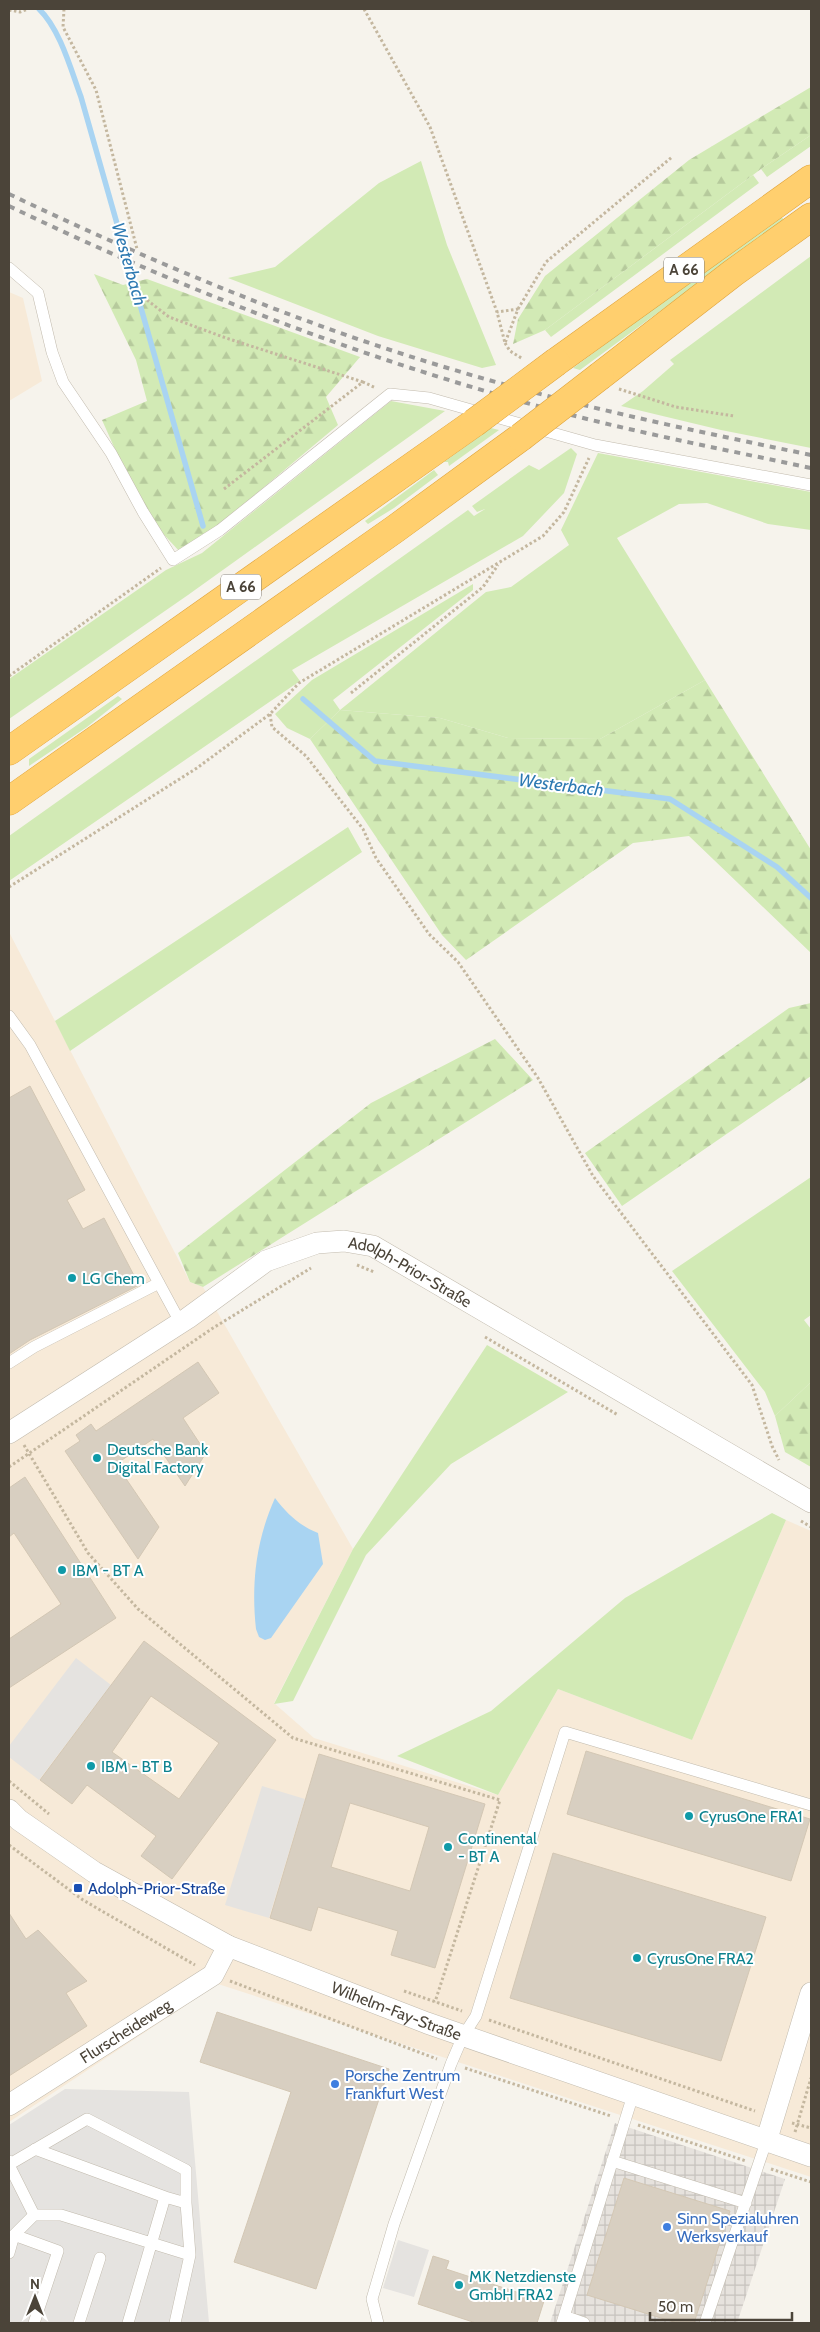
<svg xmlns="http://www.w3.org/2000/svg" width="820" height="2332" font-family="Cabin,sans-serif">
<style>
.commercial{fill:#f7ead8}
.industrial{fill:url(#industrial-grid)}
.grass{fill:#d2eab5}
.forest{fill:url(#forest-firs)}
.parking{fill:#e5e3e0}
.water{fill:#a9d4f2}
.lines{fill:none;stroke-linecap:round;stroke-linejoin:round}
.stream{stroke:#a9d4f2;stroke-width:5.5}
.building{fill:#d8cfc1;stroke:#d3c7b4;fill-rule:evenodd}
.service-casing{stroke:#c2bbae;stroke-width:12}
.minor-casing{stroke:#c2bbae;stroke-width:22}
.motorway-casing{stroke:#e0a43c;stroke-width:29}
.path{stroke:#c4b79f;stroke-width:3;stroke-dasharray:2.5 2.5;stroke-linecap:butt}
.service{stroke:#fff;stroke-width:11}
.minor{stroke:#fff;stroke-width:21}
.motorway{stroke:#ffcf6e;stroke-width:28}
.rail{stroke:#9a9a9a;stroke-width:4;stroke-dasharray:6 6;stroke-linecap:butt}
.motorway-bridge-casing{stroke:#e0a43c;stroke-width:29;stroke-linecap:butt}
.motorway-bridge{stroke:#ffcf6e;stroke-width:28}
.culture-dot{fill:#0f9aa8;stroke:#fff;stroke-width:2}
.transit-dot{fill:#1a4fb4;stroke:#fff;stroke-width:2}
.shop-dot{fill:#3f7fe0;stroke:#fff;stroke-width:2}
.labels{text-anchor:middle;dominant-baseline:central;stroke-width:4;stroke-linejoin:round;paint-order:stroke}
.shield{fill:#fff;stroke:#817c74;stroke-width:1}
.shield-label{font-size:15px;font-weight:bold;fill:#4b4439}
.street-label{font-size:16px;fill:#4b4439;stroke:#fff}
.culture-label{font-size:16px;fill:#0d838f;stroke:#fff;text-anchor:start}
.transit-label{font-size:16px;fill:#164399;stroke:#fff;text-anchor:start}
.shop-label{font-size:16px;fill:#366cbe;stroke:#fff;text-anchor:start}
.water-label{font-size:18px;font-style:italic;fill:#2e7ab2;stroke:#fff}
</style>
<defs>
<pattern id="industrial-grid" width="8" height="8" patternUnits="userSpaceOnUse" patternTransform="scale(1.25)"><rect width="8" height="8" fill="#e6e2dd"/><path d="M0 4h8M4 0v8" fill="none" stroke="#c7c3be"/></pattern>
<pattern id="forest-firs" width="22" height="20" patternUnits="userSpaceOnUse" patternTransform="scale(1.25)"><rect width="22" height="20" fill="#d2eab5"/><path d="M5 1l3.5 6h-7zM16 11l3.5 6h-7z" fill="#b6ca9c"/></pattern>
</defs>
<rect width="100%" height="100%" fill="#f6f3ec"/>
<!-- commercial -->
<path class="commercial" d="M9,292L23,298L42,381L9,401Z
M9,932L190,1282L203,1287L353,1549L274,1703L314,1738L498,1795L558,1689L692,1740L786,1520L811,1531V2177L218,1984L9,2122Z"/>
<!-- industrial -->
<path class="industrial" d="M615,2123L785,2179L737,2323H550Z"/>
<!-- grass -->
<path class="grass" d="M811,135V146L767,177L761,169Z
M421,161L447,245L496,365L482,368L378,336L228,278L275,267L379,183Z
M753,175L759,183L551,337L545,330Z
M780,215L784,220L580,370L573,368Z
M811,256V448L721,430L621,406L643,391L674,364L670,360Z
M391,401L445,411L188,595L9,719V679L166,570L202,553Z
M491,428L499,430L449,466L448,462H444Z
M571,448L577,454L564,493L523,536L292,670L300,681L9,881V836L468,510L474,516L485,509L477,512L472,506L529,465L539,470Z
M598,453L811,492V530L768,524L707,503L679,504L617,538L705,680L600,739L508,738L440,718L340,710L310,739L287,728L275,714L312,680L473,584V590L333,700L340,710L486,592L511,587L569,545L561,530Z
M434,470L438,475L394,508L368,524L365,521Z
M118,696L122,699L87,727L29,766V759Z
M348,827L362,852L70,1051L55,1021Z
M811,1177V1315L804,1320L811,1329V1382L775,1416L765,1392L672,1271Z
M487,1345L568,1392L451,1464L366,1555L293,1701L274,1704L353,1549Z
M772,1513L786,1520L692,1740L558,1689L498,1795L397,1756L491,1711L625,1598Z"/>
<!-- forest -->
<path class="forest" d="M811,87V135L761,169L545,330L513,344L518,319L545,276L689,160Z
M94,274L123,285L147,279L360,357L326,397L338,425L194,546L180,552L143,512L102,420L147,401L136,360Z
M705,680L811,850V953L689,836L633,843L466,960L442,935L310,739L340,710L440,718L508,738L600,739Z
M811,1003V1076L622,1206L585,1153L789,1008Z
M495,1039L533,1080L203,1287L190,1282L178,1253L371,1103Z
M811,1382V1467L785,1452L775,1416Z"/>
<!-- parking -->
<path class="parking" d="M76,1658L111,1685L39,1780L9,1757V1746Z
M262,1786L305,1799L269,1918L225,1905Z
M65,2089L189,2092L209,2323H9V2125Z
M398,2240L429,2250L414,2297L383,2288Z"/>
<!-- water -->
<path class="water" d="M275,1498C287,1514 300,1526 318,1533L323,1564L271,1638L265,1640L259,1637L256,1629C251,1584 256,1540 275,1498Z"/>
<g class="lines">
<!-- stream -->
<path class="stream" d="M39,9C60,29 71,70 81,97L203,526
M303,699L375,761L670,799L777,867L811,898"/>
</g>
<!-- building -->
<path class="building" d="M30,1086L85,1190L67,1200L83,1229L104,1218L139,1285L30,1340L9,1354V1098Z
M198,1362L219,1393L183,1418L206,1453L185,1486L153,1439L116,1464L159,1527L138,1559L65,1451L80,1441L76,1435L91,1424L96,1431Z
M25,1477L116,1618L9,1688V1639L61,1604L14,1533L9,1537V1488Z
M144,1641L276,1740L172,1879L141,1856L156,1836L87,1785L72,1804L40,1780ZM151,1696L219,1743L179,1799L112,1752Z
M586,1751L810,1819L791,1881L567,1814Z
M319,1754L485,1804L435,1968L391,1955L398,1931L318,1907L311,1931L270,1918ZM350,1803L429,1827L410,1891L331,1867Z
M553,1853L766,1917L721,2061L510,1998Z
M9,1913L26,1939L38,1930L87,1981L66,1993L87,2026L9,2076Z
M217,2012L389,2069L316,2289L234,2262L291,2092L200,2062Z
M624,2178L730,2211L694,2323H677L587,2295Z
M433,2256L449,2261L446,2269L544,2301L537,2323H476L418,2304Z"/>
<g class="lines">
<!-- service casing -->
<g class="service-casing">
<path id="service" d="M9,268L38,293L52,352L63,382L111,453L143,512L173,560L220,530L390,394L429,398L595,445L811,485
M9,1016L30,1045L180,1322
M9,1363L34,1347L159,1283
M35,2149L165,2197
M9,2161L10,2164L87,2119L186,2170V2203L190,2255L175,2323
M612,2161L746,2203
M9,2165L34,2215L14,2235L9,2253
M34,2215H61L190,2255
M14,2235L58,2251L34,2323
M564,2316L584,2323
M79,2323L100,2258
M128,2323L165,2197L186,2203
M378,2323L372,2299L394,2224L451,2064L463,2036L476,2016L565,1732L811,1805
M562,2323L633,2095
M705,2323L766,2142"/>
</g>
<!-- minor casing -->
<g class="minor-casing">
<g id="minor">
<path id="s1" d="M9,1433L188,1318L266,1261L317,1243L344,1241L373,1246L811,1502"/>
<path id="s2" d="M9,1810L19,1820L94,1872L228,1946L427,2023L811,2156"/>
<path id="s3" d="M9,2105L213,1975L228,1946"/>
<path d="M766,2142L811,1993"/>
</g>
</g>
<!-- motorway casing -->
<g class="motorway-casing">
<path id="motorway" d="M556,362L811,179
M600,376L733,273L811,217
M9,751L474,423
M9,801L395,529L521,437"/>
</g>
<!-- path -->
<path class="path" d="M64,9L63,27L96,90L137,249
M364,9L430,127L497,312L505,343L518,309L497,312
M9,10L20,12L28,9
M147,300L169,317L226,338L363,382
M518,309L546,262L672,157
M505,343L510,351L523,359
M619,389L676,407L734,416
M224,489L363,382L376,388
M9,676L161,568
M351,693L483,587L498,565
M270,714L272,727L306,756L363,829L376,858L429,934L458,962L538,1078L593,1176L752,1385L772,1446L779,1460
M9,887L197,768L270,714L299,683L543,536L564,512L589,458
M357,1265L374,1272
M485,1337L618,1415
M24,1445L88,1553L138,1609L293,1738L500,1800L435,2002
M9,1467L213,1328L311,1268
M801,1521L811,1527
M9,1781L49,1814
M9,1845L83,1900L195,1965
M230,1981L437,2059
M404,1991L462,2011
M489,2020L755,2111
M465,2068L611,2116
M792,2123L811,2128
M638,2125L746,2161
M795,2132L811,2078
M771,2169L811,2182"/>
<!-- service -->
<use href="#service" class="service"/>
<!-- minor -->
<use href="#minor" class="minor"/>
<!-- motorway -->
<use href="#motorway" class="motorway"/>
<!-- rail -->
<path class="rail" d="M9,194C152,262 300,324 451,369C570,405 690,430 811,455
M9,206C181,289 361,358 545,408C633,432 722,449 811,468"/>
<!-- motorway-bridge casing -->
<g class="motorway-bridge-casing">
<path id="motorway-bridge" d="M474,423L556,362
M521,437L600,376"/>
</g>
<!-- motorway-bridge -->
<use href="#motorway-bridge" class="motorway-bridge"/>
</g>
<!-- markers -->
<g class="culture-dot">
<circle cx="72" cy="1278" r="5"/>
<circle cx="97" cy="1458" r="5"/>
<circle cx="62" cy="1570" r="5"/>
<circle cx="91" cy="1766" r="5"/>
<circle cx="689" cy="1816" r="5"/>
<circle cx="448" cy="1847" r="5"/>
<circle cx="637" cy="1958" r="5"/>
<circle cx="459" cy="2285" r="5"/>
</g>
<rect class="transit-dot" x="73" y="1883" width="10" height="10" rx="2.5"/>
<g class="shop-dot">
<circle cx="335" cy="2084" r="5"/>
<circle cx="667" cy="2227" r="5"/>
</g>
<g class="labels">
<!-- shield labels -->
<g class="shield">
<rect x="664" y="257.5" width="40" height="25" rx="4"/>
<rect x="221" y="574.5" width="40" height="25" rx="4"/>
</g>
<g class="shield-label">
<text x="684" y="270">A 66</text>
<text x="241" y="587">A 66</text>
</g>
<!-- street labels -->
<g class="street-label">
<text stroke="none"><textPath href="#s1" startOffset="464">Adolph-Prior-Straße</textPath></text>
<text stroke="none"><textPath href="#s2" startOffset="439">Wilhelm-Fay-Straße</textPath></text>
<text stroke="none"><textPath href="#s3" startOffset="138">Flurscheideweg</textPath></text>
</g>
<!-- culture labels -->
<g class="culture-label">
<text x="82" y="1278">LG Chem</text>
<text x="107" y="1449">Deutsche Bank<tspan x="107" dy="18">Digital Factory</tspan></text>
<text x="72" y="1570">IBM - BT A</text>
<text x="101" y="1766">IBM - BT B</text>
<text x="699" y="1816">CyrusOne FRA1</text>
<text x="458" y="1838">Continental<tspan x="458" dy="18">- BT A</tspan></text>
<text x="647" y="1958">CyrusOne FRA2</text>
<text x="469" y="2276">MK Netzdienste<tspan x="469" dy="18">GmbH FRA2</tspan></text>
</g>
<!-- transit labels -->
<g class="transit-label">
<text x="88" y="1888">Adolph-Prior-Straße</text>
</g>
<!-- shop labels -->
<g class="shop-label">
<text x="345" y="2075">Porsche Zentrum<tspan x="345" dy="18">Frankfurt West</tspan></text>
<text x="677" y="2218">Sinn Spezialuhren<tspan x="677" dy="18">Werksverkauf</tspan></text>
</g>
<!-- water labels -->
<g class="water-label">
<text transform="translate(129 264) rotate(74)">Westerbach</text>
<text transform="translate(561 785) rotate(7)">Westerbach</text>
</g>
</g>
<!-- border -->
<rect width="820" height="2332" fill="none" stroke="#4b4439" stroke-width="20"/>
<!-- north arrow -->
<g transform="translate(35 2297)" stroke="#ffffff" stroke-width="4" paint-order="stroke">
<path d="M0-4L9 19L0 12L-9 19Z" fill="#4b4439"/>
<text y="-8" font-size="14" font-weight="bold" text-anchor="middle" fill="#4b4439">N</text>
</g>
<!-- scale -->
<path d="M650 2312v8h142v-8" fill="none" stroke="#4b4439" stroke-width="2.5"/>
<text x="658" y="2312" font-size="15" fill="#4b4439" stroke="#ffffff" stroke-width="4" paint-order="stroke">50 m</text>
</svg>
